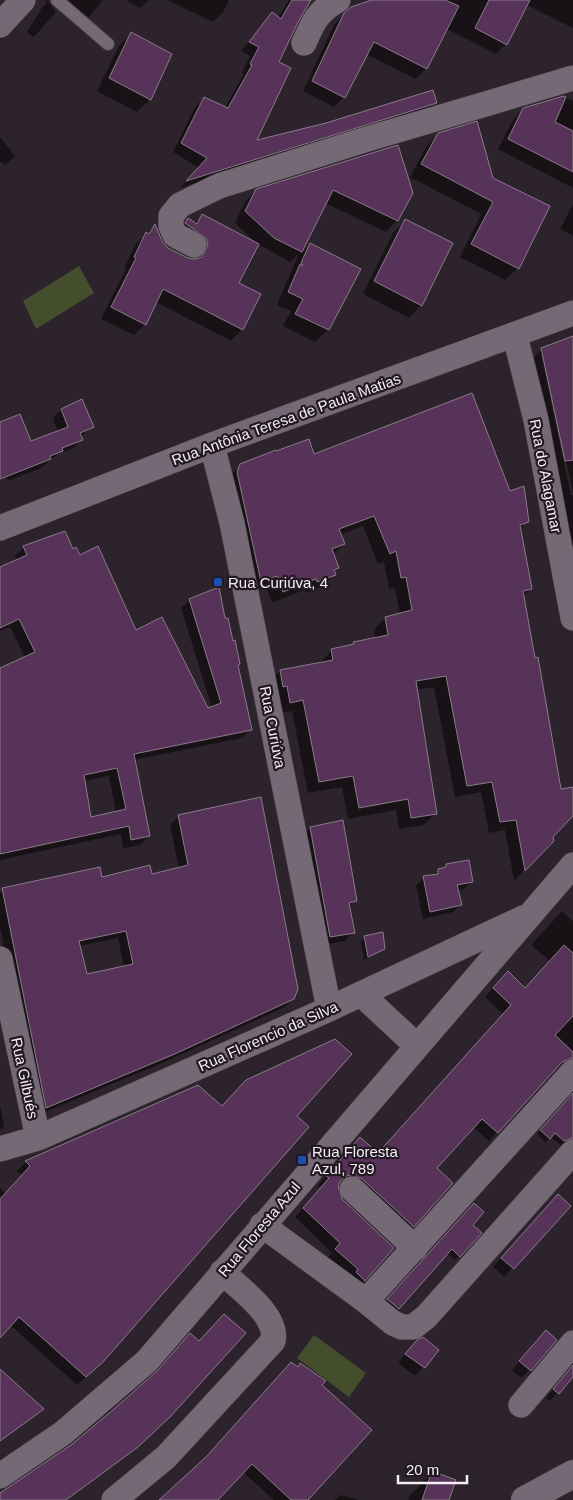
<svg xmlns="http://www.w3.org/2000/svg" width="573" height="1500" font-family="Helvetica,sans-serif">
<style>
.green{fill:#444e2c}
.shadow{fill:#0007;fill-rule:evenodd}
.building{fill:#583359;stroke:#897c88;fill-rule:evenodd}
.lines{fill:none;stroke-linecap:round;stroke-linejoin:round}
.service-casing{stroke:#463e46;stroke-width:14}
.minor-casing{stroke:#463e46;stroke-width:26}
.secondary-casing{stroke:#463e46;stroke-width:29}
.service{stroke:#756975;stroke-width:12}
.minor{stroke:#756975;stroke-width:25}
.secondary{stroke:#756975;stroke-width:28}
.transit-dot{fill:#1a4fb4;stroke:#231923;stroke-width:2}
.labels{text-anchor:middle;dominant-baseline:central;stroke-width:4.5;stroke-linejoin:round;paint-order:stroke}
.street-label{font-size:15px;fill:#f5eef4;stroke:#231923}
.poi-label{font-size:15px;fill:#f5eef4;stroke:#231923;text-anchor:start}
</style>
<rect width="100%" height="100%" fill="#2d232c"/>
<!-- green -->
<path class="green" d="M79,266L94,293L36,329L23,301Z
M314,1335L366,1373L349,1397L297,1358Z"/>
<!-- shadow -->
<path class="shadow" d="M46,0H103L89,17L62,4L58,7L50,0L45,2Z
M126,0H149L140,8Z
M167,0H229L223,13L213,22Z
M289,0H309L277,62L254,142L435,103L426,112L180,188L199,168L173,152L195,107L204,98L225,108L244,74L242,73L250,56L241,51L273,14L278,18Z
M379,0H573V28L527,5L506,44L496,54L447,29L426,68L416,79L366,54L344,97L334,107L303,91L334,25L351,8Z
M48,1L56,12L34,37L27,32L41,9Z
M131,34L150,99L137,112L97,91L119,46Z
M564,97L573,101V188L498,149L513,120L524,109Z
M476,123L518,268L505,280L460,257L481,214L410,177L426,147L438,134Z
M0,137L15,156L5,165L0,161Z
M397,147V220L386,232L325,203L300,254L310,244L359,270L328,330L315,342L283,326L291,311L277,305L299,253L290,262L258,244L237,284L242,329L231,341L156,302L145,324L134,335L101,319L126,269H124L135,245L154,226L161,242L167,248L194,261L198,256L175,233L188,220L194,224L202,216L255,242L235,223L245,202L257,190Z
M573,204V236L560,229Z
M406,221L421,305L409,318L363,294L393,233Z
M573,338V493L543,354H541L571,495H573V589L532,359L542,350Z
M61,410L92,426L80,437L81,440L73,448L58,454L41,468L8,481L0,460V423L31,442L58,432L53,418Z
M314,455L509,493L527,521L520,529L530,589L523,596L553,841L514,881L505,830L489,833L481,792L455,797L434,687L416,690L435,814L424,825L399,829L396,810L348,819L342,787L308,793L292,711L278,713L269,682L280,671L320,663L332,650L375,639L374,630L385,618L400,615L395,588L389,589L384,562L378,564L363,526L340,535L344,544L332,555L337,568L334,571L335,574L323,586L306,593L304,590L272,603L266,586L250,592L229,477L241,465Z
M24,547L72,550L79,556L136,632L208,710L212,708L181,608L190,600L237,666L251,730L242,738L134,760L149,836L140,845L123,848L121,834L0,860V669L25,658L10,627L0,631V569L17,561L15,556ZM109,776L116,813L90,818L84,781Z
M260,798L293,998L285,1007L167,1061L38,1115L0,928V892L99,869L101,878L152,875L179,869L170,825L178,817ZM118,938L124,967L86,976L79,946Z
M310,828L355,901L349,907L353,932L345,941L322,945L302,836Z
M446,865L472,882L464,889L457,890L460,905L453,912L423,919L416,885L424,878L432,876Z
M562,911L573,921V1051L489,1141L473,1127L435,1168L451,1183L404,1235L352,1187L338,1183L337,1186L364,1280L355,1288L327,1258L332,1253L295,1217L321,1188L318,1185L352,1147L378,1154L503,1014L485,997L499,981L525,989L550,961L531,945Z
M365,937L384,948L364,960L361,941Z
M197,1086L222,1108L296,1116L93,1370L77,1385L10,1325L0,1337V1188L5,1193L22,1175L17,1171L26,1162Z
M573,1093V1136L568,1142L560,1145L551,1137L545,1142L537,1134Z
M0,1104L4,1126L0,1130Z
M550,1205L570,1206L504,1277L493,1267Z
M470,1209L471,1225L459,1256L455,1260L447,1253L394,1313L384,1304Z
M537,1340L530,1370L521,1378L512,1370Z
M438,1350L415,1376L398,1363L408,1351Z
M300,1364L320,1385L307,1500H274L243,1472L215,1500H160L201,1463Z
M573,1366V1375L550,1401L546,1398Z
M0,1370L43,1409L0,1440Z
M153,1376L129,1453L67,1500H0V1494L73,1445Z
M433,1473L448,1500H408L410,1495Z
M340,1495L360,1500H335Z"/>
<!-- building -->
<path class="building" d="M292,0H311L298,22L279,62L291,68L257,140L326,123L433,90L437,103L186,181L207,158L181,143L204,97L228,108L252,65L250,64L259,47L249,42L272,12L281,19Z
M372,0H445L459,6L427,69L374,42L345,98L312,81L344,13L351,7Z
M489,0H530L507,45L475,28Z
M131,32L172,54L151,100L109,78Z
M564,96L566,97L555,122L573,131V172L508,139L523,108Z
M477,121L493,178L550,206L519,269L471,244L493,202L421,164L438,133Z
M398,145L413,193L398,221L333,190L302,252L274,238L245,211L256,189Z
M202,214L259,244L239,283L261,294L243,330L163,289L146,325L111,307L136,258L134,257L146,232L149,234L155,224L162,241L168,248L188,258L195,259L202,257L208,245L206,238L185,223L188,218L197,224Z
M405,219L453,243L422,306L374,281Z
M310,243L361,269L329,330L295,314L303,299L288,292L300,264L303,266L301,263Z
M573,336V460L565,461L541,348Z
M472,393L510,491L524,486L529,522L520,525L532,589L523,591L535,658L538,657L561,789L573,787V816L553,837L554,841L525,871L516,820L500,822L492,782L467,786L446,676L416,681L437,814L411,818L408,799L359,808L353,776L319,782L303,700L290,703L287,686L283,687L280,670L333,660L331,649L354,644L353,642L388,635L385,617L412,610L406,577L401,578L396,551L390,554L374,516L339,529L345,544L332,549L339,568L334,570L336,575L317,582L316,579L283,592L277,576L261,582L237,472L240,464L276,450V451L309,439L314,454Z
M82,399L94,427L80,433L83,440L62,448L63,451L50,456L51,459L0,479V422L20,414L31,441L68,427L61,409Z
M65,531L73,549L76,547L80,555L98,546L136,630L162,617L208,708L221,703L189,599L219,587L225,618H228L233,641L235,640L240,664L238,665L252,730L134,754L150,836L131,840L129,826L0,854V668L35,652L19,619L0,628V567L27,555L23,546ZM117,768L126,809L91,817L84,775Z
M261,797L298,989L294,999L177,1053L46,1108L2,888L100,867L102,877L150,865L152,874L188,865L178,815ZM126,931L133,964L87,974L79,941Z
M343,820L357,901L349,903L355,933L330,937L310,827Z
M469,860L473,882L457,885L462,905L430,912L423,876L438,874V869L446,867V864Z
M383,932L385,949L368,957L364,936Z
M564,945L573,953V1016L555,1035L573,1052V1058L562,1062L498,1133L482,1119L437,1168L453,1183L414,1227L361,1178L348,1175L341,1180L338,1186L342,1199L394,1248L365,1281L356,1272L358,1269L335,1249L340,1243L303,1208L329,1178L326,1176L360,1137L378,1153L511,1005L493,988L508,971L525,988Z
M335,1039L352,1054L297,1116L309,1127L103,1362L86,1377L19,1317L0,1338V1199L30,1166L25,1161L198,1085L222,1106L246,1080Z
M573,1093V1138L564,1141L555,1133L550,1139L540,1130Z
M558,1194L571,1206L514,1269L501,1258Z
M474,1203L484,1212L473,1225L482,1233L460,1257L452,1249L399,1309L387,1299Z
M224,1314L246,1333L170,1417L138,1447L66,1500H0V1493L71,1445L114,1409L158,1370L190,1333L199,1341Z
M546,1330L557,1340L531,1371L519,1361Z
M423,1337L439,1350L425,1368L405,1354L417,1340Z
M291,1362L298,1367L300,1363L326,1381L322,1385L372,1430L308,1500H291L252,1464L218,1500H159L206,1457Z
M573,1365V1377L559,1394L553,1389Z
M0,1369L44,1409L0,1441Z
M432,1471L456,1480L449,1500H422Z"/>
<g class="lines">
<!-- service casing -->
<g class="service-casing">
<path id="service" d="M57,0L108,44"/>
</g>
<!-- minor casing -->
<g class="minor-casing">
<path id="minor" d="M0,25L23,0
M304,43C313,22 318,11 338,0
M194,245L175,235L171,226V216L180,205L219,186L364,140L573,78
M515,336L536,420L573,618
M212,445L232,523L329,1009
M0,528L212,445L573,313
M0,959L38,1138
M361,994L417,1046
M0,1149L38,1138L329,1009L523,918
M352,1189L415,1248
M262,1225L366,1301L393,1323L402,1327H413L426,1317L573,1152
M366,1301L573,1072
M521,1405L573,1343
M0,1476L63,1433L147,1361L573,865
M114,1500L166,1457L273,1341C279,1316 239,1288 222,1272"/>
</g>
<!-- secondary casing -->
<g class="secondary-casing">
<path id="secondary" d="M525,1500L573,1474"/>
</g>
<!-- service -->
<use href="#service" class="service"/>
<!-- minor -->
<use href="#minor" class="minor"/>
<!-- secondary -->
<use href="#secondary" class="secondary"/>
</g>
<!-- markers -->
<g class="transit-dot">
<rect x="213" y="577" width="10" height="10" rx="2.5"/>
<rect x="297" y="1155" width="10" height="10" rx="2.5"/>
</g>
<g class="labels">
<!-- street labels -->
<g class="street-label">
<text transform="translate(286 419) rotate(-20)">Rua Antônia Teresa de Paula Matias</text>
<text transform="translate(546 476) rotate(79)">Rua do Alagamar</text>
<text transform="translate(273 727) rotate(79)">Rua Curiúva</text>
<text transform="translate(268 1036) rotate(-24)">Rua Florencio da Silva</text>
<text transform="translate(25 1078) rotate(78)">Rua Gilbués</text>
<text transform="translate(259 1229) rotate(-50)">Rua Floresta Azul</text>
</g>
<!-- poi labels -->
<g class="poi-label">
<text x="228" y="582">Rua Curiúva, 4</text>
<text x="312" y="1151">Rua Floresta<tspan x="312" dy="17">Azul, 789</tspan></text>
</g>
</g>
<!-- scale -->
<path d="M398 1475v8h69v-8" fill="none" stroke="#f5eef4" stroke-width="2.5"/>
<text x="406" y="1475" font-size="15" fill="#f5eef4" stroke="#231923" stroke-width="4" paint-order="stroke">20 m</text>
</svg>
